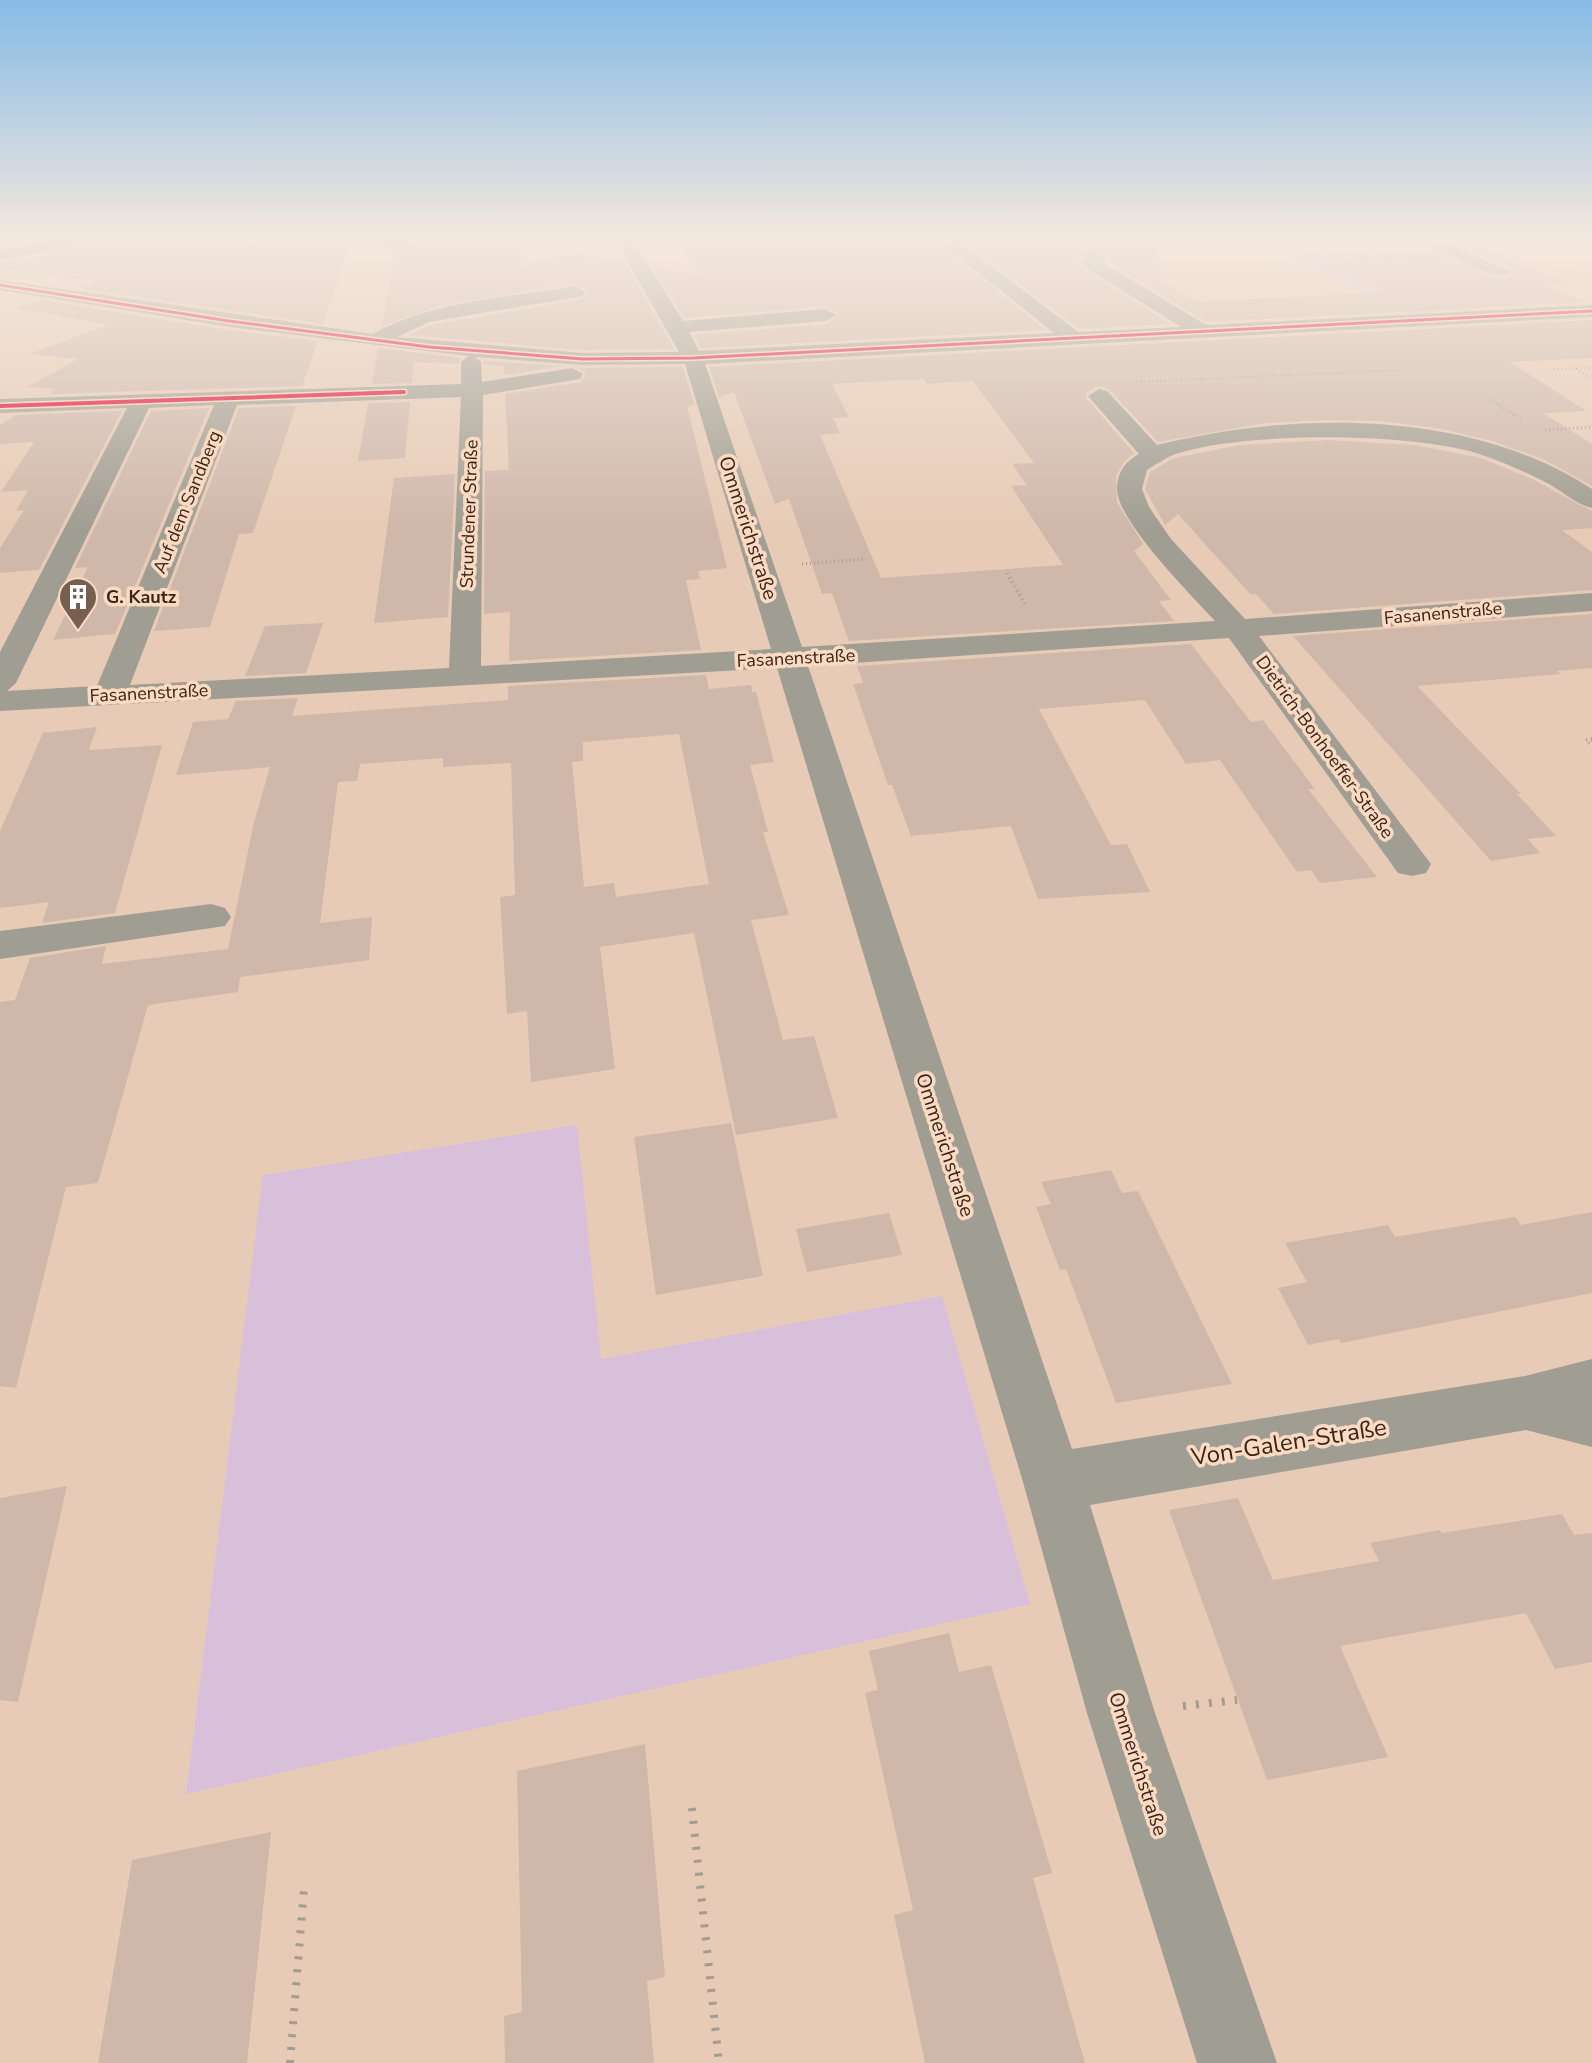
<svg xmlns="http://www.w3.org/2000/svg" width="1592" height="2063" font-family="'Nunito Sans',sans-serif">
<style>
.green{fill:#d8c0da}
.building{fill:#cfb8aa;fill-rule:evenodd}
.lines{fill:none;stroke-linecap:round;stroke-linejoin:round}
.path-far3{stroke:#a59c91;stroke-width:2;stroke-dasharray:1 3;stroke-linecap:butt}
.path-far2{stroke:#a59c91;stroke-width:3;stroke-dasharray:1 3;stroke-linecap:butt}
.path-far1{stroke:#a59c91;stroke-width:4;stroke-dasharray:1 4;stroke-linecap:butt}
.path{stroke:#a59c91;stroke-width:8;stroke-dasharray:3 10;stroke-linecap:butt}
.minor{fill:#a09d92;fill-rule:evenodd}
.major{fill:#9a9486;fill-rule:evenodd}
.bus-1-far1-casing{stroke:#fadac3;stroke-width:6}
.bus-1-casing{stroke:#fadac3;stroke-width:7}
.bus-1-far1{stroke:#e4002b;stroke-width:3}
.bus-1{stroke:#e4002b;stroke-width:4}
.labels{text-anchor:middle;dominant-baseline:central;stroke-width:7;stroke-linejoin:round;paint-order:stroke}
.far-street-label{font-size:18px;fill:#392516;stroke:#fadac3}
.far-poi-label{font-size:18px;font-weight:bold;fill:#392516;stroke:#fadac3;text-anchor:start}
.street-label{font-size:20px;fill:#392516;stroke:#fadac3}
.near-street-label{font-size:24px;fill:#392516;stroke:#fadac3}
</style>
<rect width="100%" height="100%" fill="#e7cbb6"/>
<!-- green -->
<path class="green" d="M1263,241H1414L1556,302L1408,313Z
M577,1125L601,1359L942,1296L1030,1604L186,1794L263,1175Z"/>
<!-- building -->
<path class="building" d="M86,241H351L323,324L77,288L95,282L0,269V263L76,249Z
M428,241H519L523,268L564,253L624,261L674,349L583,350L408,335L430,325L584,299L588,291L576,283L445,304L382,326L395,253L424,248Z
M675,241H936L1046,330L701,348L694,335L826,324L839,314L826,306L685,318L652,266L701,275Z
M963,241H1158L1159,279L1197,302L1387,292L1326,262L1435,251L1493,278L1508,277L1510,268L1466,248L1479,247L1569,284L1547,286L1584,302L1207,322L1108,262L1109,256L1089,245L1078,253L1086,271L1171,324L1079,329Z
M42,300L229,330L318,341L302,386L49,394L57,389L27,387L78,359L29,354L108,325L18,308Z
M1592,320V358L1510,362L1586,411L1543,413L1592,444V486L1545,460L1493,441L1437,428L1380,421L1323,420L1265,423L1158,442L1109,389L1097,386L1086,393V398L1134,453L1124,462L1116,476L1117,502L1143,544L1134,551L1171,600L1159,601L1174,621L849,641L832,593L822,594L789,499L775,504L734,392L719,397L709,367ZM924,379L927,384L973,381L1034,463L1012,464L1027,485L1011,486L1063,565L881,578L820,435L840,433L833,418L849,417L832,384Z
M378,348L461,358L458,364L414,362L412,383L372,384Z
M483,361L562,366L504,375V366L484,365Z
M683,367L694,404L687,406L727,568L698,571L700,579L686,580L701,650L509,661L510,612L484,614L485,471L509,470L505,394L580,382L586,373L578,368Z
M410,402L405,458L358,461L368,403Z
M296,406L253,533L239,534L210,627L154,631L239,408Z
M209,408L115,634L53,640L88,567L75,568L151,411Z
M122,411L39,570L0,573V548L24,510L16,511L28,490L1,492L34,442L0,444V425L16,415Z
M1328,440L1415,445L1481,458L1532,479L1592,511V528L1562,530L1592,552V590L1274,614L1256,594H1250L1178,514L1165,525L1145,489L1150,472L1174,458L1240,445Z
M455,474L448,617L374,623L394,478Z
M1592,614V668L1557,671L1561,674L1417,686L1521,794H1517L1556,836L1528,839L1540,853L1491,861L1293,636Z
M323,623L306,673L245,676L265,626Z
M1191,644L1251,722L1263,720L1315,789H1308L1377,877L1320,883L1311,870L1297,872L1220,760L1186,764L1145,700L1039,709L1111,845L1127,844L1150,892L1038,899L1011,826L911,836L892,785H888L853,684L863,683L857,666Z
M706,675L709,689L751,685L752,692H756L774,762L750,765L768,832H763L789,915L751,920L783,1040L814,1036L838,1118L736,1135L694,933L600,947L615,1069L531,1082L527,1011L507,1014L500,897L515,895L511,763L443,767V758L360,764L357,781L338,782L320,923L372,917L369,960L240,977L238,992L148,1005L98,1183L66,1187L16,1388L0,1386V1002L15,1000L30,958L106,946L102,964L228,949L254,822L270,767L176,775L193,722L228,719L236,701L298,698L292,716L508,700V686ZM679,734L709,884L616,897L614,883L584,887L572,762L583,761V742Z
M97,727L89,750L162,745L115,913L42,923L49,902L0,908V831L43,733Z
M731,1123L763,1276L656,1295L634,1137Z
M1111,1170L1122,1193L1138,1191L1232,1384L1116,1403L1066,1269L1060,1270L1036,1207L1051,1204L1041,1182Z
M1592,1212V1293L1341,1343L1339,1339L1308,1345L1278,1288L1307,1282L1285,1243L1388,1225L1395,1237L1515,1217L1521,1225Z
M889,1213L902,1255L807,1272L796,1229Z
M67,1486L18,1702L0,1700V1498Z
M1238,1498L1273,1580L1379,1561L1370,1543L1440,1530L1442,1533L1562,1514L1574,1535L1592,1533V1662L1555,1669L1526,1613L1340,1646L1388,1757L1267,1780L1169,1510Z
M949,1633L959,1672L991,1665L1052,1873L1033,1878L1085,2063H925L894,1915L913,1910L865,1693L878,1690L869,1651Z
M645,1744L665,1977L647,1981L654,2063H505L504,2016L522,2012L517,1771Z
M271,1832L247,2063H98L132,1860Z"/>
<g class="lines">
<!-- path-far3 -->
<path class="path-far3" d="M1279,241L1312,255
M1325,241L1415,283
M1286,244L1316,241
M1371,251L1407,267
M1327,255L1392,284
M1305,257L1365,286
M1306,257L1396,249
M1533,270L1592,268
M1553,369L1592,368
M1576,369L1592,379
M1136,382L1402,370"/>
<!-- path-far2 -->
<path class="path-far2" d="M1490,399L1522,420
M1545,430L1592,427
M802,564L866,559"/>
<!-- path-far1 -->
<path class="path-far1" d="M1007,573L1025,604
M1592,739L1586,740L1592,745"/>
<!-- path -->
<path class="path" d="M1183,1706L1237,1700
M692,1808L719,2063
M290,2063L304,1888"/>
<!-- minor -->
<path class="minor" d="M372,241H425L423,245L390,251Z
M616,241H633L683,321L826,309L836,315L826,321L689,332L699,351L1054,333L939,241H958L1078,332L1181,327L1088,269L1083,263L1087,259L1081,253L1090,248L1107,259L1103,263L1206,325L1592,305V317L705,364L802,647L1215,621C1192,596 1116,520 1117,488C1117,472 1126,461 1139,454L1088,396L1099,389L1107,391L1157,445C1294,411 1470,409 1592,489V508C1576,504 1563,492 1549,484C1528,473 1505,463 1482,455C1416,432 1239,431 1173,455C1164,459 1155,465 1147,470L1142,489L1149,507L1171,539L1245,619L1592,593V611L1259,636L1431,864L1426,873L1412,876L1398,873L1229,638L808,666L1072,1449L1525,1376L1592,1359V1447L1526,1430L1090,1505L1155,1713L1277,2063H1197L1087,1713L1023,1482L777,668L0,711V652L127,408L0,413V399L461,384V362L469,356L229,327L0,290V280L373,334C433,300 509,298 576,286L585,292L583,296L429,322L397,337L583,353L679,352ZM475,357L583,365L685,364L771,649L481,666L483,395L580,379L583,374L572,368L482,382L481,362ZM461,397L449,668L130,685L237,405ZM214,405L97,686L7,691L16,683L149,408Z
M1420,241H1443L1509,271L1506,275H1494Z
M211,904L225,908L231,917L225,926L0,959V931Z"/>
<!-- major -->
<path class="major" d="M46,241H83L75,246L0,260V250Z"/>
<!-- bus-1-far1 casing -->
<g class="bus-1-far1-casing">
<path id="bus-1-far1" d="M0,285L229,321L429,347L583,359L693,358L1592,311"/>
</g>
<!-- bus-1 casing -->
<g class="bus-1-casing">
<path id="bus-1" d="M0,406L404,392"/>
</g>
<!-- bus-1-far1 -->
<use href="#bus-1-far1" class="bus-1-far1"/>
<!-- bus-1 -->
<use href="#bus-1" class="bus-1"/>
</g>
<!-- sky -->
<linearGradient id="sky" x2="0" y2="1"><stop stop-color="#86bbe6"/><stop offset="0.45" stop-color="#f4e8de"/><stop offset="1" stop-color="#f4e8de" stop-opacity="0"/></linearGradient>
<rect width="1592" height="530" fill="url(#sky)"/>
<!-- icons -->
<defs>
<g id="building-pin" transform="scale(2)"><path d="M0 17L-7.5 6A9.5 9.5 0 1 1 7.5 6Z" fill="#765f4e" stroke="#fadac3"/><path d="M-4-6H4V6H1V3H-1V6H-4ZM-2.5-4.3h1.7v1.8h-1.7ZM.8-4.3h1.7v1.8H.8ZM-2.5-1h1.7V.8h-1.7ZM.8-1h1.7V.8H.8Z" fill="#fff"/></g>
</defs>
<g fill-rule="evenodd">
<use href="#building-pin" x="78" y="597"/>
</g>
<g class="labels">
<!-- far-street labels -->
<g class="far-street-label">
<text transform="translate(187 502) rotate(-68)">Auf dem Sandberg</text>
<text transform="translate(469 514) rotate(-88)">Strundener Straße</text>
<text transform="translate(1443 613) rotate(-5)">Fasanenstraße</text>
<text transform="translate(796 658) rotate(-3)">Fasanenstraße</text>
<text transform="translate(149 693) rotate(-3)">Fasanenstraße</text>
<text transform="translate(1325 747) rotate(54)">Dietrich-Bonhoeffer-Straße</text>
</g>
<!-- far-poi labels -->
<g class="far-poi-label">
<text x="106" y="597">G. Kautz</text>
</g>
<!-- street labels -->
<g class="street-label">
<text transform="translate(748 528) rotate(72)">Ommerichstraße</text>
<text transform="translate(945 1145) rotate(72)">Ommerichstraße</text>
<text transform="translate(1138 1764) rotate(72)">Ommerichstraße</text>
</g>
<!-- near-street labels -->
<g class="near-street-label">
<text transform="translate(1289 1442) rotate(-9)">Von-Galen-Straße</text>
</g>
</g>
</svg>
